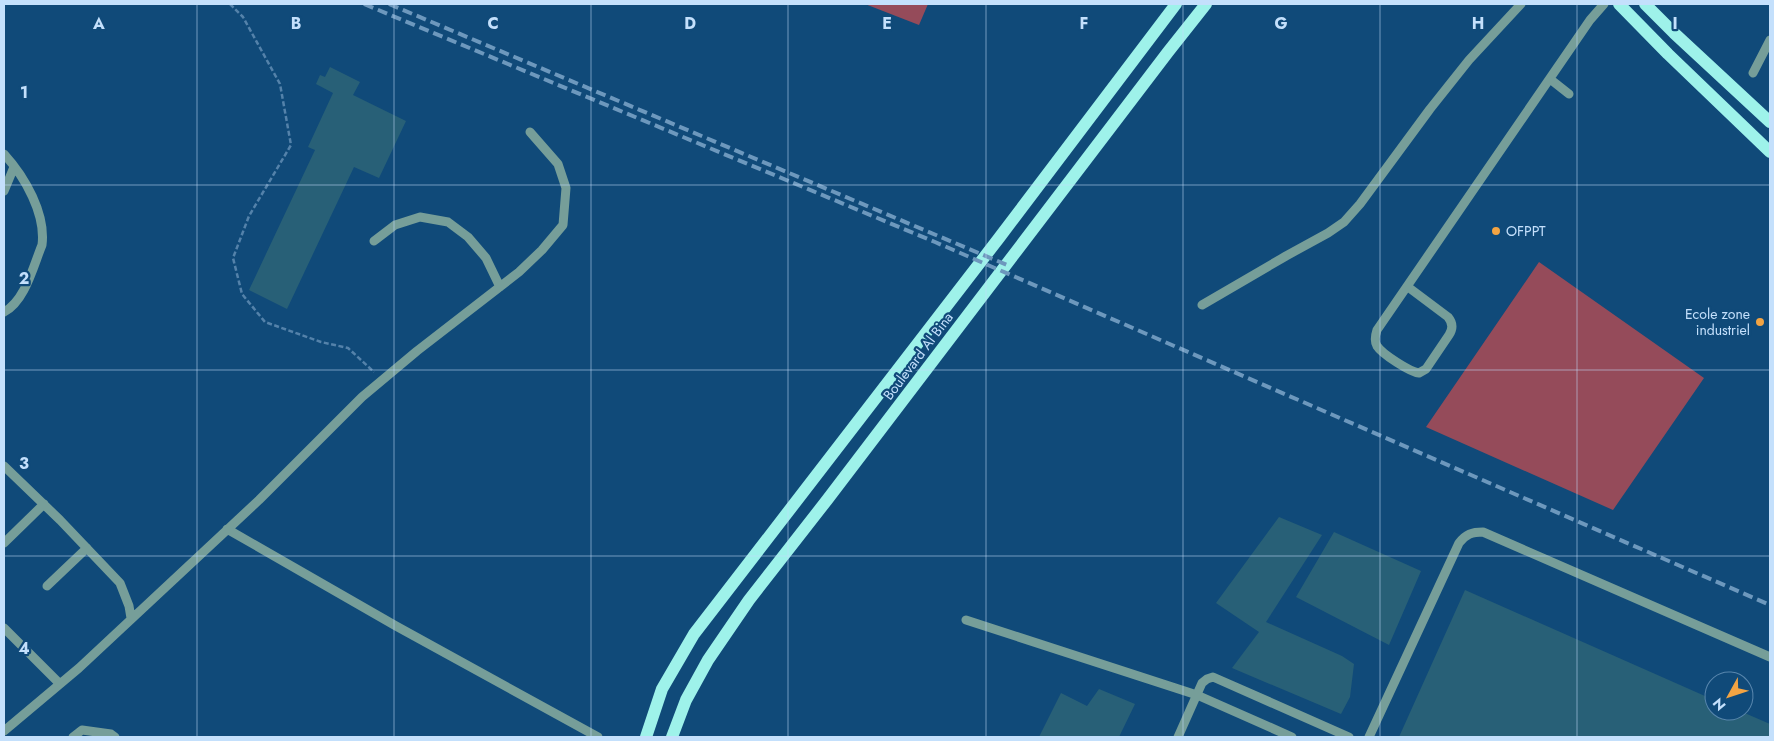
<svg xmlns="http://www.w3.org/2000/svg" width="1774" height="741" font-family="Jost,sans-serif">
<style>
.green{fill:#954b5a}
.building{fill:#286077}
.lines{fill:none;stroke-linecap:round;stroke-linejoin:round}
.path{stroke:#5482aa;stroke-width:2.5;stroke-dasharray:5 2.5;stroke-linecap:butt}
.minor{stroke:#769e99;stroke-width:9}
.major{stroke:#9ef2ea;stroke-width:12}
.rail{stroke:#6d98bd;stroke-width:4;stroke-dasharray:10 5;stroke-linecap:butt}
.grid{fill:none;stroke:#c4e0fc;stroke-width:1;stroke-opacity:0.55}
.poi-dot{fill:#f3a443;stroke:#104a79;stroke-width:2}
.labels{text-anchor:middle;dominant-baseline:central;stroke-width:4.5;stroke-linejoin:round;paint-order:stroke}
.poi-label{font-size:14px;fill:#c4e0fc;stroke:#104a79;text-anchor:start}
.street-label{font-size:14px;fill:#c4e0fc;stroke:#104a79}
.grid-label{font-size:16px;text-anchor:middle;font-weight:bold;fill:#c4e0fc;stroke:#104a79;stroke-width:4.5;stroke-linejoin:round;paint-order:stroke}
</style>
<rect width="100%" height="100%" fill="#104a79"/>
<!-- green -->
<path class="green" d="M865,4H928L919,25Z
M1539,262L1704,378L1613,510L1426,427Z"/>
<!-- building -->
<path class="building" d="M330,67L360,82L353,95L406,121L379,178L354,167L287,309L249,290L315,150L308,147L333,93L316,84L320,75L325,77Z
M1279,517L1322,535L1266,622L1342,656L1354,664L1350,697L1341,714L1232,668L1259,632L1216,603Z
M1334,532L1421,571L1389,645L1296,597Z
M1465,590L1714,700V711H1740L1770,724V737H1399Z
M1099,689L1135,704L1119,737H1039L1061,693L1087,706Z"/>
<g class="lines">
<!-- path -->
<path class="path" d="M230,4L243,17L280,84L291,145L249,216L233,258L242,294L265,322L321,342L348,348L374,372"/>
<!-- minor -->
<path class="minor" d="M1753,73L1770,40
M1550,79L1569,94
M4,154C25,177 46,214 42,245C33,267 25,301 4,312
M4,191L14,167
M374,241L395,225L420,217L448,222L468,237L486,258L500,287
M1408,287L1448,317C1453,323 1453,329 1449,335L1426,369L1419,373C1410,372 1382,354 1377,346C1374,341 1375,336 1377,330L1590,20L1604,4
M1202,305L1286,256L1328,233L1344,222L1360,204L1430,109L1469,60L1521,4
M4,466L60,520L120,583L129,606L131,618
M227,529L396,626L598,737
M4,543L44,504
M47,586L87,548
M966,620L1197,695L1292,737
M4,628L60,684
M4,731L79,668L259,500L362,397L417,351L519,272L542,250L563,225L566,188L558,164L530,132
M73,737L82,730L111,734L115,737
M1178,737L1202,683L1207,679L1213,677L1349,737
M1369,737L1459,543C1466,534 1472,532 1483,532L1770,657"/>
<!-- major -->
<path class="major" d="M1619,4L1668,54L1770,152
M1645,4L1674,33L1770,122
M646,737L662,689L694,634L999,238L1176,4
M672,737L686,700L708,660L749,600L827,500L1168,52L1206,4"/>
<!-- rail -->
<path class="rail" d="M364,4L935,242L1770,605
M389,4L1007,265"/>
</g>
<!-- grid -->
<path class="grid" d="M197,4V737M394,4V737M591,4V737M788,4V737M986,4V737M1183,4V737M1380,4V737M1577,4V737M4,185H1770M4,370H1770M4,556H1770"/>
<!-- markers -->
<g class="poi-dot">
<circle cx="1496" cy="231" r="5"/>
<circle cx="1760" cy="322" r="5"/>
</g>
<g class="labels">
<!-- poi labels -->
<g class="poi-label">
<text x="1506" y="231">OFPPT</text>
<text x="1750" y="314" text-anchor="end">Ecole zone<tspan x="1750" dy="16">industriel</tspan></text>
</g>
<!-- street labels -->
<g class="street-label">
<text transform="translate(918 356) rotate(-53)">Boulevard Al Bina</text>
</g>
</g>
<g class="grid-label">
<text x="99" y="29">A</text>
<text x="296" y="29">B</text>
<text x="493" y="29">C</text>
<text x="690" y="29">D</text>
<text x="887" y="29">E</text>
<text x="1084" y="29">F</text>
<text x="1281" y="29">G</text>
<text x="1478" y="29">H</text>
<text x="1675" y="29">I</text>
<text x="24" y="98">1</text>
<text x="24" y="284">2</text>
<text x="24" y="469">3</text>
<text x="24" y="654">4</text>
</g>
<!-- border -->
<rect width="1774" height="741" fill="none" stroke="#c4e0fc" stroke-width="10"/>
<!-- north arrow -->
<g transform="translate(1729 696) rotate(230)"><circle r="24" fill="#104a79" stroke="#5886ad"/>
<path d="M0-4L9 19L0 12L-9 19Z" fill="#f3a443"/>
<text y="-8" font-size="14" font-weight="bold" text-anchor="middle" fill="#c4e0fc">N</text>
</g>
</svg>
